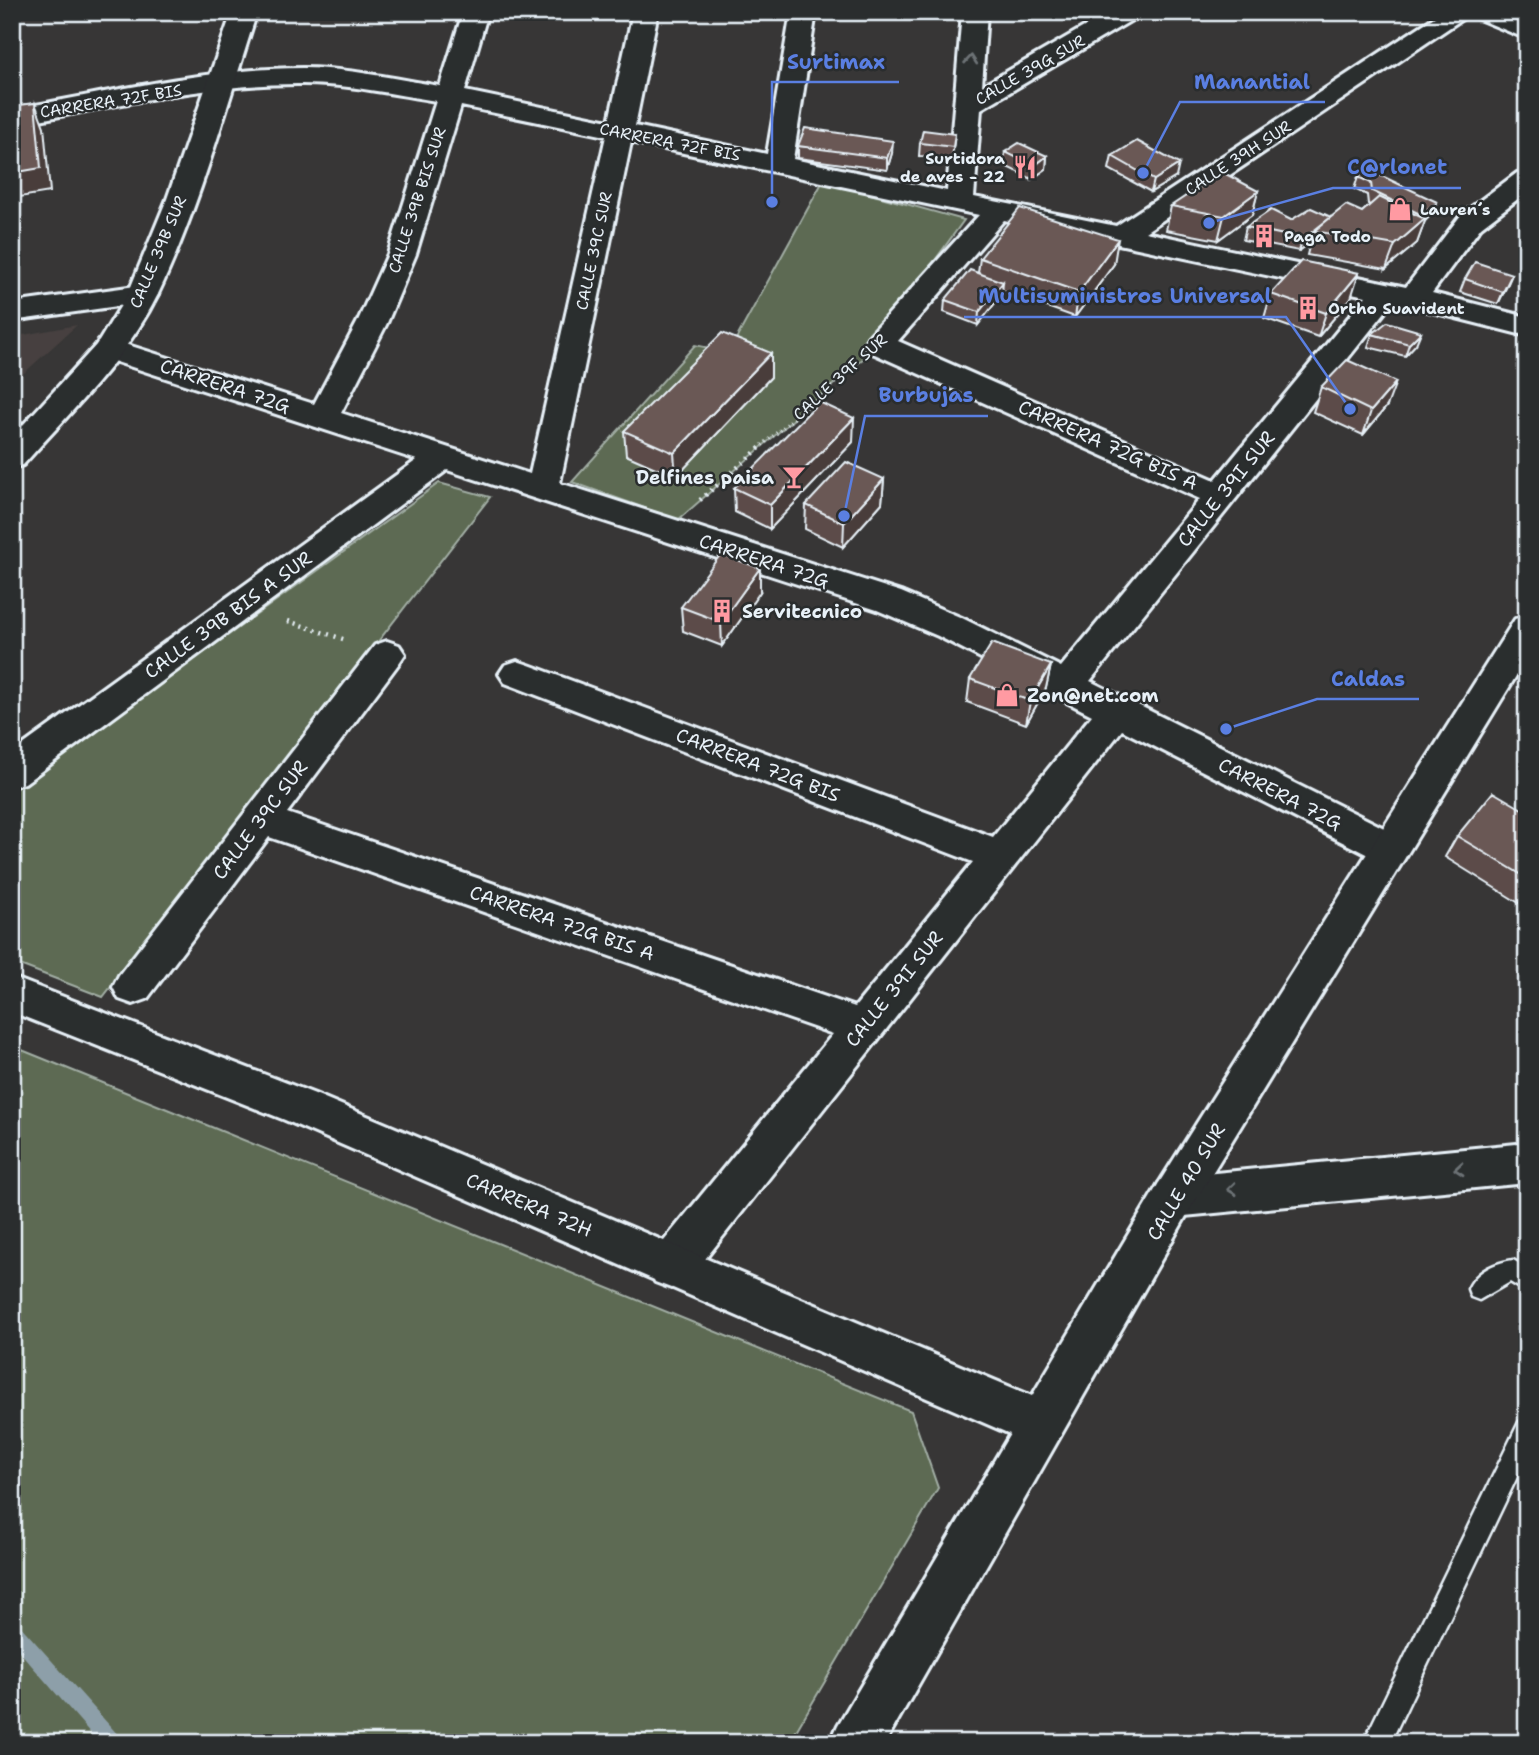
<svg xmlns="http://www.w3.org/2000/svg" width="1539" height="1755" font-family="'Shantell Sans',sans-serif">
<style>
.built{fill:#46403f}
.green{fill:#5d6a52;stroke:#a2aea5;stroke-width:2}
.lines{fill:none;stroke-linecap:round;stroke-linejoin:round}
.stream{fill:#8d9fa9;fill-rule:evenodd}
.service-casing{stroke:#e8f1f8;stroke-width:5}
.minor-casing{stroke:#e8f1f8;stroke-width:6}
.tertiary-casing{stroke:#e8f1f8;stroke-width:6}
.path-far1{stroke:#e8f1f8;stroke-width:3.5;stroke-dasharray:1 3.5;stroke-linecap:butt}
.path{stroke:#e8f1f8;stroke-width:4.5;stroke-dasharray:2 5;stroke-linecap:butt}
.service{fill:#2a2d2e;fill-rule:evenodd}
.minor{fill:#2a2d2e;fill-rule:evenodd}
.tertiary{fill:#2a2d2e;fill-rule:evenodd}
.wall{fill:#5b4c48;stroke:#e8f1f8;stroke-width:2}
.shaded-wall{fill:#4a3e3b;stroke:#e8f1f8;stroke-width:2}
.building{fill:#6a5854;stroke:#e8f1f8;stroke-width:2}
.oneway{stroke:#6c7275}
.labels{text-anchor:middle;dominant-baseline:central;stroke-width:5;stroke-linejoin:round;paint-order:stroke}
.far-street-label{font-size:16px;fill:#e8f1f8;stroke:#2a2d2e}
.far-poi-label{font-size:16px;font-weight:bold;fill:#e8f1f8;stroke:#2a2d2e;text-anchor:start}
.street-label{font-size:19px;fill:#e8f1f8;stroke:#2a2d2e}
.poi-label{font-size:19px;font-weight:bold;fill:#e8f1f8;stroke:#2a2d2e;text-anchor:start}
.leader{fill:none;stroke:#5a7fe2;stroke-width:2.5}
.callout-dot{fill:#5a7fe2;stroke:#2a2d2e;stroke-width:2.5}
.callout-label{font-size:21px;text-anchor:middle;font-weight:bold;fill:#5a7fe2;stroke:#2a2d2e;stroke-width:5;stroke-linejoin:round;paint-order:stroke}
</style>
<rect width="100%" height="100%" fill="#373636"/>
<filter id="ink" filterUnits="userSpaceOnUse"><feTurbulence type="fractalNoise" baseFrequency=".0143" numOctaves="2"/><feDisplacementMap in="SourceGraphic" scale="14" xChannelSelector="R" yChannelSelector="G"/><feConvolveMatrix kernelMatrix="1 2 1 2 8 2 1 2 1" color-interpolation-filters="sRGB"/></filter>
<g filter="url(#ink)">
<!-- built -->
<path class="built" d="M77,325L12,384V337Z"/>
<!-- green -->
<path class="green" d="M823,181L964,220L866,356L678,520L572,482L695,345L729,352Z
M439,483L490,497L103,997L12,962V791Z
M12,1046L911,1411L938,1488L789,1743H12Z"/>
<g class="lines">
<!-- stream -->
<path class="stream" d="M12,1620L18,1623L119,1736L121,1743H99L12,1643Z"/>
<!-- service casing -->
<g class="service-casing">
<path id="service" d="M1513,1260L1527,1268V1292L1510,1282L1479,1300L1471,1297L1468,1289C1476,1271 1495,1263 1513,1260Z
M1527,1418V1456L1390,1743H1363L1519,1422Z"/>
</g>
<!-- minor casing -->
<g class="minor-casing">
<path id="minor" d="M463,12H488L465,91L609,121L633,12H658L635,126L767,154L791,12H816L793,159L947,191L962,12H987L982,86L1110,12H1140L1137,17L981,109L974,197L1116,226L1442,12H1505L1527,22V39L1474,17L1471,13L1145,232L1406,287L1461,215L1517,173L1527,171V192L1481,227L1432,293L1527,317V336L1393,302L1090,681L1402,837L1408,848L1402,859L1389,863L1376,859L1122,730L687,1282L671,1288L655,1282L649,1267L655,1252L833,1034L269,837L147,999L133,1004L119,999L113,987L119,975L375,645L387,641L399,645L405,654L399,663L287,813L855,1007L973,862L505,683L499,674L505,665L517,661L529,665L993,837L1092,715L938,636L877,610L447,470L25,783L12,787V753L417,460L98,356L94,349L98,342L109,339L314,404L357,323L388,254L436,101C392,94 348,84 303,84C205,83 108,108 12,125V109C108,93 205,68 303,68C349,68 395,79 440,86ZM461,106L606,136L530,474L341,413L387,323L416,254ZM631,142L979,215L868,337L864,344L868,351L1200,499L1061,667L962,618L901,592L560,483ZM1004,220L1366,296L1215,480L898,341Z
M143,285L153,287L158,294L153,301L12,321V303Z
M1527,1143V1183L1174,1217L1159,1211L1152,1197L1159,1183L1174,1177Z"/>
</g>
<!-- tertiary casing -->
<g class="tertiary-casing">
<path id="tertiary" d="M232,12H257C227,104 200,206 158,294C126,359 71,411 23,465L12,468V437L98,343L128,294L167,199Z
M1527,615V658L1189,1211L885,1743H830L838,1725L1010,1434L285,1120L12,1012V977L315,1094L1032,1396L1159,1183L1515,619Z"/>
</g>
<!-- path-far1 -->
<path class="path-far1" d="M759,448L852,368"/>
<!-- path -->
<path class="path" d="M700,500L761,447
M288,621L346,640"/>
<!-- service -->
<use href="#service" class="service"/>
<!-- minor -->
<use href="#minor" class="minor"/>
<!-- tertiary -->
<use href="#tertiary" class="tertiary"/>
</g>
<!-- wall -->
<path class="wall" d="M955,134L952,159L919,156L920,143Z
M798,146L892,153L887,170L798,158Z
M1005,152L1047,156L1046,169L1032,179L1003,165Z
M1112,156L1176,177L1151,192L1109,169Z
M1358,177L1437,202L1432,214L1425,221L1417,243L1386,269L1307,255L1310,243L1299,251L1243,240L1246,227L1291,220L1331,217L1362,212L1370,205L1368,204L1367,195L1354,189Z
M1258,191L1252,215L1218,240L1166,230L1171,206Z
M980,258L1114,264L1075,317L1002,291V294L978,325L944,312L945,300L978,273Z
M1512,274L1498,304L1460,292L1465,279Z
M1271,294L1351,298L1318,337L1264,318Z
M1372,334L1416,344L1405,356L1368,347Z
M771,353V377L676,477L626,455L624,431Z
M1321,387L1387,406L1363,435L1313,412Z
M853,442L770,529L735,512L734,488Z
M884,479L882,503L843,547L805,529L806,505Z
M760,592L722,646L683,631L681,607Z
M1051,665L1046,688L1026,724L967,702L970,679Z
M1527,711V729L1519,725Z
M1527,812V908L1445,857L1457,836Z"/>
<!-- shaded-wall -->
<path class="shaded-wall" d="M35,103L44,127L50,192L20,197L12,177V173Z
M893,141L892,153L887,170V158Z
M1047,156L1046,169L1032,179L1034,166Z
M1179,164L1176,177L1151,192L1154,180Z
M1258,191L1252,215L1218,240L1224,216Z
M1437,202L1432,214L1425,221L1417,243L1386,269L1395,245L1418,225L1422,215Z
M1314,231L1310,243L1299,251L1303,239Z
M1118,239L1114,264L1075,317L1079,292Z
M1359,273L1351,298L1318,337L1326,313Z
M1512,274L1507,286L1498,304L1503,292Z
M1003,282L1002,294L978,325L979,312Z
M1421,332L1416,344L1405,356L1409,344Z
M771,353V377L676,477L674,453Z
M1396,382L1387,406L1363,435L1371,411Z
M854,418L853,442L770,529V505Z
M884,479L882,503L843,547L844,523Z
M760,568V592L722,646L721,622Z
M1051,665L1046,688L1026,724L1030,701Z"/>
<!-- building -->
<path class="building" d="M35,103L41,168L12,173V106Z
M805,128L893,141L887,158L798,146Z
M923,130L955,134L953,147L920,143Z
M1137,141L1179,164L1154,180L1112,156Z
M1019,143L1047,156L1034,166L1005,152Z
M1367,169L1437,202L1422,215L1372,191L1371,183L1358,177Z
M1222,172L1258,191L1224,216L1171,206Z
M1379,197L1425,219L1395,245L1314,231L1346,205L1362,212Z
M1020,208L1118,239L1079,292L980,258Z
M1311,208L1331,217L1303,239L1246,227L1271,210L1291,220Z
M1301,261L1359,273L1326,313L1271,294Z
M1475,262L1512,274L1503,292L1465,279Z
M970,270L1003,282L979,312L945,300Z
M1387,322L1421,332L1409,344L1372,334Z
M722,333L771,353L674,453L624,431Z
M1347,360L1396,382L1371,411L1321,387Z
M819,402L854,418L770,505L734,488Z
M846,462L884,479L844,523L806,505Z
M721,554L760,568L721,622L681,607Z
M992,643L1051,665L1030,701L970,679Z
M1493,792L1527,812V878L1457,836Z"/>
<!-- one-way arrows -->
<defs><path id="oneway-chevron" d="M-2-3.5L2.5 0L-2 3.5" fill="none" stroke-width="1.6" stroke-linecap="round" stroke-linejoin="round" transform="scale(1.75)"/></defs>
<g class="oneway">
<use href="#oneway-chevron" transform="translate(971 60) rotate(-85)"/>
<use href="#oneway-chevron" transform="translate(1459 1169) rotate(175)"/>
<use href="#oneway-chevron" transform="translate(1232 1189) rotate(174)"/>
</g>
</g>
<!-- icons -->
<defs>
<g id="restaurant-bare" transform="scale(1.89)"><path d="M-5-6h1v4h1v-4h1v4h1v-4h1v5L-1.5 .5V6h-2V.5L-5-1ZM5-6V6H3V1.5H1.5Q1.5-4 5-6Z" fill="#ff9aa2" stroke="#2a2d2e" stroke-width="2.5" paint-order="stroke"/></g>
<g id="shop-bare" transform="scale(1.89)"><path d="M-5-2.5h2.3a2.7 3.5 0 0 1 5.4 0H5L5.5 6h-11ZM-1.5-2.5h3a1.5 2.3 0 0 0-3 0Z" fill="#ff9aa2" stroke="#2a2d2e" stroke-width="2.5" paint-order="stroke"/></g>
<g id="building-bare" transform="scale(1.89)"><path d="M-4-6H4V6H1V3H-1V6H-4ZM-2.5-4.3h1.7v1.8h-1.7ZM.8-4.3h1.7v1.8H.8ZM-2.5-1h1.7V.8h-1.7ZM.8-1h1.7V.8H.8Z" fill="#ff9aa2" stroke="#2a2d2e" stroke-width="2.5" paint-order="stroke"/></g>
<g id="bar-bare" transform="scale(1.89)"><path d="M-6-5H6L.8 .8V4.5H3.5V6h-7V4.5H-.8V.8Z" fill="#ff9aa2" stroke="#2a2d2e" stroke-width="2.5" paint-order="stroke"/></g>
</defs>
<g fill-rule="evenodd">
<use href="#restaurant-bare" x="1025" y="167"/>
<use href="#shop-bare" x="1400" y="209"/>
<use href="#building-bare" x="1264" y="236"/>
<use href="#building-bare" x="1308" y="308"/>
<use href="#bar-bare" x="794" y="477"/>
<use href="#building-bare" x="722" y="611"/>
<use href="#shop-bare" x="1007" y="695"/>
</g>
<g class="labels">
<!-- far-street labels -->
<g class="far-street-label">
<text transform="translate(1030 70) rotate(-30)">CALLE 39G SUR</text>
<text transform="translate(111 101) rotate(-9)">CARRERA 72F BIS</text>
<text transform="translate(670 142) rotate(11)">CARRERA 72F BIS</text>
<text transform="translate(1238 158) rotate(-33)">CALLE 39H SUR</text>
<text transform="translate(417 200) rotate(-72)">CALLE 39B BIS SUR</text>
<text transform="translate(594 251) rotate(-78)">CALLE 39C SUR</text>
<text transform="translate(158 252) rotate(-67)">CALLE 39B SUR</text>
<text transform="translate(840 377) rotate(-42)">CALLE 39F SUR</text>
</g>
<!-- far-poi labels -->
<g class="far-poi-label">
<text x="1005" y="158" text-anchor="end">Surtidora<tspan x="1005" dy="18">de aves - 22</tspan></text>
<text x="1420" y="209">Lauren´s</text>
<text x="1284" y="236">Paga Todo</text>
<text x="1328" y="308">Ortho Suavident</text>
</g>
<!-- street labels -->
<g class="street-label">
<text transform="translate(225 386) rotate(18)">CARRERA 72G</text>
<text transform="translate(1108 445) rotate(24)">CARRERA 72G BIS A</text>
<text transform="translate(1226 489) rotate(-51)">CALLE 39I SUR</text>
<text transform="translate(764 561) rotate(18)">CARRERA 72G</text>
<text transform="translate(228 615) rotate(-36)">CALLE 39B BIS A SUR</text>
<text transform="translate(758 765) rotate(21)">CARRERA 72G BIS</text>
<text transform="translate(1280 794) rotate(27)">CARRERA 72G</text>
<text transform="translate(260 820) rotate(-53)">CALLE 39C SUR</text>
<text transform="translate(562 923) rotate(19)">CARRERA 72G BIS A</text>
<text transform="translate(894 989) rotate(-51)">CALLE 39I SUR</text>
<text transform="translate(1186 1182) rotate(-59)">CALLE 40 SUR</text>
<text transform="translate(529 1205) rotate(23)">CARRERA 72H</text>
</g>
<!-- poi labels -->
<g class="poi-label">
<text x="774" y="477" text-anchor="end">Delfines paisa</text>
<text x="742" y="611">Servitecnico</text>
<text x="1027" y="695">Zon@net.com</text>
</g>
</g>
<!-- callouts -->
<path class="leader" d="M772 202L772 82H899M1143 173L1180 102H1325M1209 223L1333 188H1461M1350 409L1286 317H964M844 516L865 416H988M1226 729L1317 699H1419"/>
<g class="callout-dot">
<circle cx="772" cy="202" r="7"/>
<circle cx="1143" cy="173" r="7"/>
<circle cx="1209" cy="223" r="7"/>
<circle cx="1350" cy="409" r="7"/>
<circle cx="844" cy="516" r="7"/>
<circle cx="1226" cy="729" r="7"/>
</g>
<g class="callout-label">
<text x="836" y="69">Surtimax</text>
<text x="1252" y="89">Manantial</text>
<text x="1397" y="174">C@rlonet</text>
<text x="1125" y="303">Multisuministros Universal</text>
<text x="926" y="402">Burbujas</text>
<text x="1368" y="686">Caldas</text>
</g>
<!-- margin -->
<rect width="1539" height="1755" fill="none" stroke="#2a2d2e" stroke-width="42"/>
<rect x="21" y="21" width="1497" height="1713" fill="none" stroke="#e8f1f8" stroke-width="2.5" filter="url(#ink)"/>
</svg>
